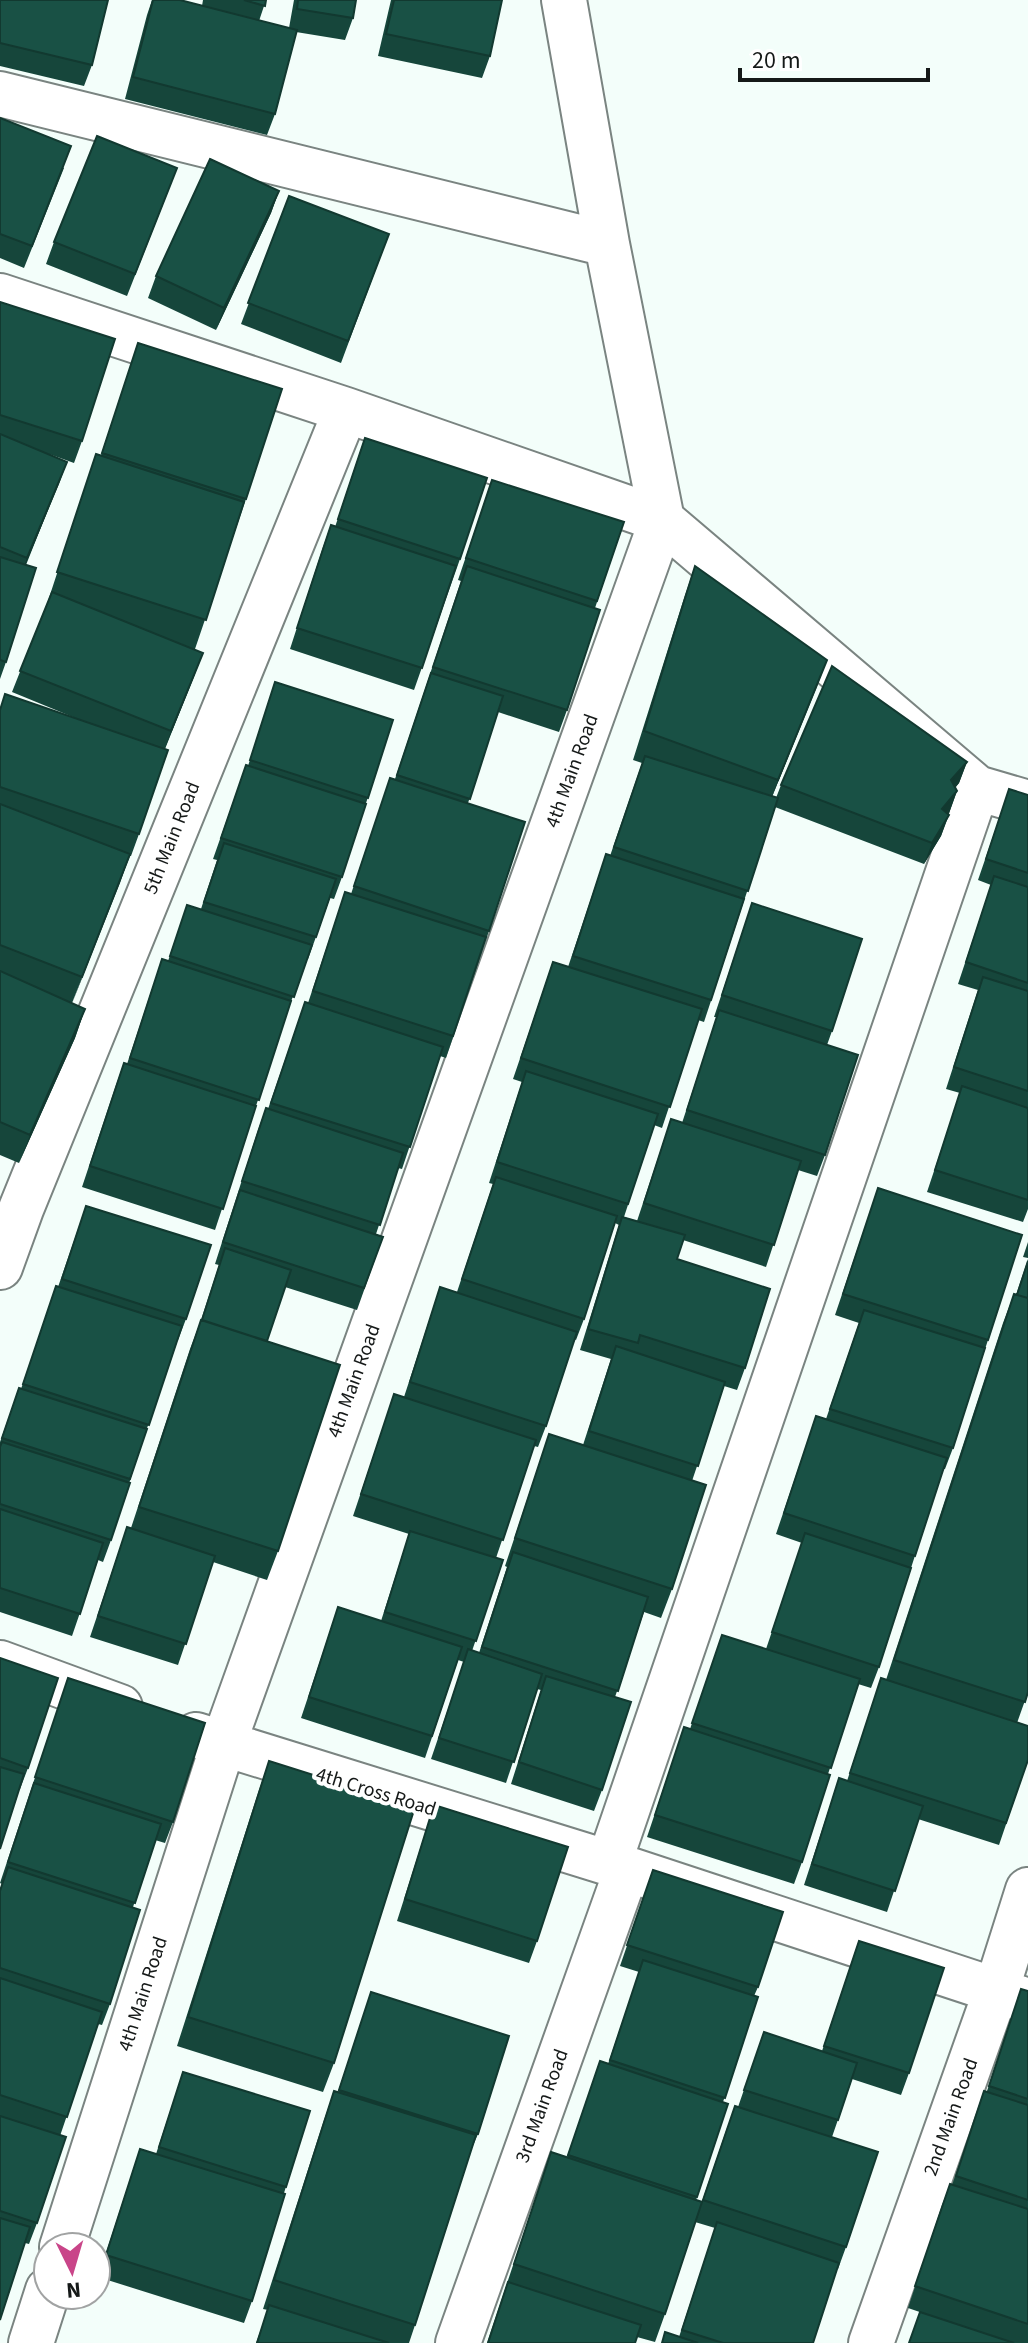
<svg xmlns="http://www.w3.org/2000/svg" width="1028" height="2343" font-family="'Source Sans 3',sans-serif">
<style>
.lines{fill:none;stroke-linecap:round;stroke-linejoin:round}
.minor-casing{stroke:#7a8481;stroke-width:48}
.minor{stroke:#fff;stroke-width:44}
.wall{fill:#16463b;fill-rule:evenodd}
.shaded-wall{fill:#123930}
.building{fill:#195145;stroke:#123930;stroke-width:2}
.labels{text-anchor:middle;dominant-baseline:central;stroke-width:8;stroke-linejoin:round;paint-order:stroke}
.street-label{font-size:20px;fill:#151918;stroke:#fff}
</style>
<rect width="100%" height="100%" fill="#f3fefa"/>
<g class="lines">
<!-- minor casing -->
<g class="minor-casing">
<path id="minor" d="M564,0L607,244L662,520
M0,94L607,244
M0,296L346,410L662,520L977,788L1028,803
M0,1267L21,1209L346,410
M0,1663L120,1707
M196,1735L609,1863L1028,2001
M609,1863L977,788
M62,2247L223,1745L662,520
M31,2343L48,2290
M458,2343L627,1869
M871,2343L996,1991L1028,1890"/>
</g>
<!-- minor -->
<use href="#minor" class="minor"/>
</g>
<!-- wall -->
<path class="wall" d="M0,0L92,65L84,86L0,66Z
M152,0H180L202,6L203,0H266L259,21L289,28L294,0H356L353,18L345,40L296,32L275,114L267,135L125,99L147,15Z
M391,0H502L490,56L482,78L378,56Z
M0,118L64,168L24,268L0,258Z
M169,189L127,296L46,264L54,242Z
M279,191L271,213L216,330L148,298L156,276Z
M289,196L389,234L341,363L241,324Z
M0,302L82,441L74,463L49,454L67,462L26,565L6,662L0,679Z
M138,343L246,499L195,649V674L165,749L139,834L131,856H130L72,1003L85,1009L75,1038L19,1163L0,1155V708L85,722L12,692L48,601L96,454L101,455Z
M365,438L460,559L414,690L290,649L323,547L331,525L335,527Z
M492,480L624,522L595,608L567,710L559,732L498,712L468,803L489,931L446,1058L440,1056L402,1169L398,1168L376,1234L383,1237L357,1310L285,1287L267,1341L278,1551L267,1580L213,1562L178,1665L90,1637L127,1527L131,1528L190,1349L201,1320L219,1265L215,1264L258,1130L266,1108L268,1109L305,1002L308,1003L345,892L351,894L390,778L395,779L461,581L458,580Z
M695,566L827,660L772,797L776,798L781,785L967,762L959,783L955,788L957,791L941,836L924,864L775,807L704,1022L698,1020L662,1128L654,1125L624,1217L637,1221L671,1119L682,1123L717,1017H714L752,903L832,1031L827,1045L825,1155L817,1176L798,1170L766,1267L683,1240L677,1259L745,1368L737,1390L724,1386L692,1481L672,1589L661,1618L644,1612L615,1697L602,1790L594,1811L511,1784L541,1690L537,1689L506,1783L431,1759L464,1662L458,1660L425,1758L301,1718L338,1607L381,1621L409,1534L353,1516L394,1394L404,1397L440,1287L457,1292L493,1184L489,1183L522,1082L513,1079L553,962L568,967L606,854L610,856L642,763L633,760L685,595ZM615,1223L619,1225L580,1350L611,1359L583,1445L549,1434L505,1566L507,1567L479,1653L472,1651L503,1560L496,1558L534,1446L538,1447L546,1426L574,1339L576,1340L584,1319Z
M275,682L393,720L342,877L334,899L330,898L308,959L307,958L285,1018L215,1230L82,1187L116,1085L124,1063L127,1064L162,959L168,961L187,905L201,909L217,860L213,859L246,765L248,766Z
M1028,795V1209L1023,1222L927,1192L960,1093L946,1089L978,990L958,984L991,885L978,880L1002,810Z
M878,1188L1022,1235L953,1448L945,1469H943L879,1667L871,1688L858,1684L828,1774L802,1862L794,1884L647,1837L684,1727L690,1729L722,1635L766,1649L802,1543L776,1534L816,1416L826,1419L859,1323L835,1315Z
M86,1206L186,1319L178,1340H177L141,1446L111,1540L103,1562L98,1560L72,1636L0,1612V1442L19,1388L21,1389L56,1286L58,1287Z
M1028,1242V1258L1023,1257Z
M1028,1259V1692L1017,1723L1028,1760L999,1845L918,1819L887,1912L804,1885L839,1778L847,1781L881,1678L886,1680L1003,1323L1014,1294L1016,1295Z
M0,1658L28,1768L20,1789H19L0,1849Z
M68,1678L173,1822L165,1843L155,1840L133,1907L110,2004L102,2025L98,2024L60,2136L37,2223L29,2244L25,2243L0,2320V1889L2,1884L0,1883Z
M269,1761L334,2063L323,2092L177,2046L259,1790Z
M434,1805L537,1941L529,1963L397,1921Z
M653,1870L758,1987L754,1996L758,1997L723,2102L665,2314L655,2342L637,2337L635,2343H487L551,2152L567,2157L600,2061L608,2064L639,1972L620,1966Z
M859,1941L909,2073L901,2095L852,2079L832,2137L846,2247L838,2269L837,2268L813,2343H662L679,2337L715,2228L695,2222L727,2128L738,2107L764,2032L822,2051Z
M1021,1989L1028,1991V2343H909L952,2323L908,2308L942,2205L950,2184L952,2185L984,2091H987Z
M371,1992L478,2134L469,2155L415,2325L409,2343H256L268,2310L263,2309L324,2120L334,2091L338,2092Z
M183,2072L310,2111L284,2193L252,2301L244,2323L98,2277L140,2149L156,2154Z"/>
<!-- shaded-wall -->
<path class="shaded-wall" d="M279,191L271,213L216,330L224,308Z
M67,462L59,484L19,580L27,558Z
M203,653L195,674L163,753L171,731Z
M827,660L816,689L767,809L778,780Z
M967,762L959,783L943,802L951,780Z
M957,791L949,813L934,831L942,809Z
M949,815L941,836L924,864L932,843Z
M130,854L120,883L71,1006L82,977Z
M85,1009L75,1038L19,1163L30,1135Z"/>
<!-- building -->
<path class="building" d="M0,0H108L92,65L0,43Z
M153,0H180L297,30L275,114L133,77Z
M244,0H266L265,6Z
M298,0H356L353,18L297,9Z
M394,0H502L490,56L386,34Z
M0,118L71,146L32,246L0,234Z
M97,136L177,168L135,274L54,242Z
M210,159L279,191L224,308L156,276Z
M289,196L389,234L348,341L248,303Z
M0,302L115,339L82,441L0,415Z
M138,343L282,389L246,499L102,453Z
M0,434L67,462L27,558L0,547Z
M365,438L487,478L460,559L338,519Z
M96,454L244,502L206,620L57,572Z
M492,480L624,522L597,601L466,558Z
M331,525L456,566L422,668L297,628Z
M0,557L36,568L6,662L0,660Z
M467,566L600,610L567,710L433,667Z
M695,566L827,660L778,780L644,731Z
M52,592L203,653L171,731L20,671Z
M832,666L967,762L951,780L957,791L942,809L949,815L932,843L781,785Z
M431,673L503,696L470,799L397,775Z
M275,682L393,720L368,798L250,760Z
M5,694L168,750L139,834L0,787V710Z
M645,756L778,798L748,891L614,847Z
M246,765L366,804L342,877L221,838Z
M390,778L525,822L489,931L354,886Z
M1009,789L1028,795V873L986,859Z
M0,804L130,854L82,977L0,945Z
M224,843L336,879L316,937L204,902Z
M606,854L744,899L711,1000L573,956Z
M994,876L1028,887V983L966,962Z
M345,892L486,937L453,1036L313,991Z
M752,903L862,939L832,1031L722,995Z
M187,905L312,945L294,997L170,956Z
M162,959L291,1001L259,1100L130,1058Z
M553,962L702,1009L670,1107L521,1058Z
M0,971L85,1009L30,1135L0,1122Z
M983,977L1028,991V1091L954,1067Z
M305,1002L443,1047L410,1147L271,1103Z
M719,1010L858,1055L825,1155L687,1110Z
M124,1063L256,1106L223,1209L90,1166Z
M526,1071L658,1114L628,1204L497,1162Z
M962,1086L1028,1108V1200L935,1170Z
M266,1108L403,1153L380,1225L242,1181Z
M671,1119L801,1161L774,1245L644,1203Z
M496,1177L617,1216L584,1319L462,1279Z
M878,1188L1022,1235L988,1340L843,1294Z
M240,1190L383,1237L364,1288L223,1242Z
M86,1206L211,1245L186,1319L62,1279Z
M622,1217L685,1235L677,1259L770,1289L745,1368L640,1335L638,1343L588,1329Z
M225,1248L291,1270L267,1341L202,1320Z
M1028,1261V1298L1017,1295Z
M56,1286L182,1326L149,1425L23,1384Z
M440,1287L577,1332L546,1426L410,1382Z
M1014,1294L1028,1298V1692L1025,1702L894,1660Z
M864,1310L985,1348L953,1448L830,1409Z
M201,1320L340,1365L278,1551L139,1507Z
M616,1346L725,1382L698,1466L589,1431Z
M19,1388L147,1429L130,1479L2,1438Z
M394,1394L536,1440L503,1540L361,1494Z
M816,1416L947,1458L915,1556L784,1513Z
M549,1434L706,1485L672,1589L515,1538Z
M2,1442L130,1483L111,1540L0,1504V1447Z
M0,1509L103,1543L80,1614L0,1588Z
M127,1527L215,1556L186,1644L98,1616Z
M410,1531L503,1560L476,1641L385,1612Z
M805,1533L911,1568L879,1667L772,1632Z
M513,1552L648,1597L618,1691L482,1647Z
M338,1607L462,1647L432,1736L309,1697Z
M722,1635L860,1679L831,1768L692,1723Z
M468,1649L542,1674L514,1762L439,1738Z
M0,1658L58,1678L28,1768L0,1758Z
M546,1676L631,1702L602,1790L519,1762Z
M68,1678L205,1723L173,1822L35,1777Z
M881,1678L1028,1726V1760L1006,1823L850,1773Z
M684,1727L830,1775L802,1862L655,1815Z
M269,1761L415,1807L334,2063L188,2017Z
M0,1767L24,1774L0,1849Z
M839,1778L923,1806L895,1891L812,1864Z
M34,1783L161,1824L135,1903L8,1862Z
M434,1805L568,1847L537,1941L405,1899Z
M8,1867L140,1910L110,2004L0,1968V1891Z
M653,1870L783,1912L758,1987L627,1945Z
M859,1941L944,1968L909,2073L824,2046Z
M643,1960L758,1997L725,2098L610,2060Z
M0,1978L102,2012L67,2117L0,2095Z
M1021,1989L1028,1991V2099L989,2086Z
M371,1992L509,2036L478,2134L339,2090Z
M764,2032L857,2063L838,2120L744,2090Z
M600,2061L728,2104L697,2197L568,2155Z
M183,2072L310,2111L286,2187L159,2147Z
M334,2091L476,2135L415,2325L274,2280Z
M984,2091L1028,2105V2200L956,2176Z
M735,2106L878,2152L846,2247L703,2200Z
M0,2116L66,2137L37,2223L0,2211Z
M140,2149L285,2194L252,2301L106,2255Z
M551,2152L702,2202L665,2314L514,2264Z
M950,2184L1028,2209V2324L915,2286Z
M0,2218L30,2227L0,2320Z
M717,2222L839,2263L813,2343H723L682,2330Z
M508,2282L641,2325L635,2343H488Z
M269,2305L389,2343H257Z
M920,2312L1014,2343H909Z
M665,2332L698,2343H662Z"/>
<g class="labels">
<!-- street labels -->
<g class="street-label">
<text transform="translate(572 771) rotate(-70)">4th Main Road</text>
<text transform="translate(172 838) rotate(-68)">5th Main Road</text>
<text transform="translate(354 1381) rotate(-70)">4th Main Road</text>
<text transform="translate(376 1792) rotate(17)">4th Cross Road</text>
<text transform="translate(143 1994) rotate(-72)">4th Main Road</text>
<text transform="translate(542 2106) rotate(-70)">3rd Main Road</text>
<text transform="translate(951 2117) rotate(-70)">2nd Main Road</text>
</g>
</g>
<!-- north arrow -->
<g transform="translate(72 2271) rotate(175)"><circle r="38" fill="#ffffff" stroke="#a1a3a3" stroke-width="2"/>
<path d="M0-6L14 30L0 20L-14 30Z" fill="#c94589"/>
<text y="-12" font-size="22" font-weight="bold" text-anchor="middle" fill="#151918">N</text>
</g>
<!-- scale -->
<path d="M740 68v12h188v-12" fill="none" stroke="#151918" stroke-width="4"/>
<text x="752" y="68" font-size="24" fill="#151918" stroke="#ffffff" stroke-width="6" paint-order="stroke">20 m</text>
</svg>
